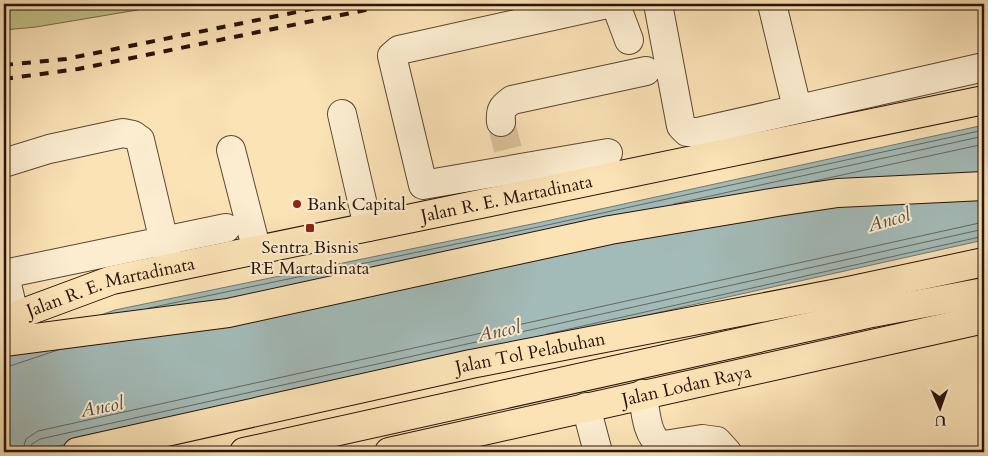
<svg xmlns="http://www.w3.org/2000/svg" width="988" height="456" font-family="Cardo,serif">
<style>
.green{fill:#c3c28a;stroke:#756a48}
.water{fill:#a3bbb8;stroke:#717870}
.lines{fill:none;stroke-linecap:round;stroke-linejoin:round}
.shore{stroke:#65675e;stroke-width:1}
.minor-tunnel{stroke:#dbc49b;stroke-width:28;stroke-dasharray:28 14;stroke-linecap:butt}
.minor-casing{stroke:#5c4731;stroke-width:30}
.highway-casing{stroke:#271305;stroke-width:30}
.minor{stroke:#fcedd0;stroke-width:28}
.highway{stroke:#fbe3b6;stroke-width:28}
.rail{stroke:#271305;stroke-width:4;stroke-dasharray:9 9;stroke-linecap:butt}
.poi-dot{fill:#8f2418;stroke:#fcedd0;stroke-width:2}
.labels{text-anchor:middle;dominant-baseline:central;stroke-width:4;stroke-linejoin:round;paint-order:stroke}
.street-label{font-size:18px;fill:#271305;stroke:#fcedd0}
.poi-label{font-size:18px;fill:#271305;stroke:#fcedd0;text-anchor:start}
.water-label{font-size:19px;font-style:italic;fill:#524e44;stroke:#fcedd0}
</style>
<rect width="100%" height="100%" fill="#fbe3b6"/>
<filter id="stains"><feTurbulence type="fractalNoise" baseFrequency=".004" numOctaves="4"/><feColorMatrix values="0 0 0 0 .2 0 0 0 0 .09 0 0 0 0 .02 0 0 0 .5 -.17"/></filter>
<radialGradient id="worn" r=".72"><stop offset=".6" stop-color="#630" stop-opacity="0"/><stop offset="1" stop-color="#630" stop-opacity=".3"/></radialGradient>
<!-- green -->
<path class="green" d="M4,4H173L36,27L4,30Z"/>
<!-- water -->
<path class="water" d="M984,125V240L31,452H4V349L115,310L537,223Z"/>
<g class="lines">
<!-- shore -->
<path class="shore" d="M810,182L984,144
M674,204L984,136
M149,308L538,227L984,130
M547,334L984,236
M4,368L58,350
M22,452L26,439L38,431L984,222
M30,452L32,444L40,439L984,229"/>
<!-- minor-tunnel -->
<path class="minor-tunnel" d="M501,122L511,162"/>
<!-- minor casing -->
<g class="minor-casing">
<path id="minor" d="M607,4L399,50L392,56L423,185L608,153
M613,4L617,8L629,40
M658,4L681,126L687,132H698L984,67
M772,4L797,108
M342,114L368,227
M501,122C500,110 502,107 512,100L646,71
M231,150L257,251
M4,163L49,149L123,133L133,135L140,140L170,267
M4,272L11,301
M4,274L226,228
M643,394C645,410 647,441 664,445L702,439L717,441L727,452
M586,407L598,452"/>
</g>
<!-- highway casing -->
<g class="highway-casing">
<g id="highway">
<path id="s1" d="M4,320L112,280L984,100"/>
<path d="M4,342L228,313L610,230L777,202L838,193L984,186"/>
<path id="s2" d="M77,452L471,364L848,291L984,262"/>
<path d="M244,452L867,314L984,292"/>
<path id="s3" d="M389,452L984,319"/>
</g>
</g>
<!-- minor -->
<use href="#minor" class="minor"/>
<!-- highway -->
<use href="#highway" class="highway"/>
<!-- rail -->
<path class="rail" d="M4,65L66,59L336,4
M4,79L78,69L395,4"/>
</g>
<!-- markers -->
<g class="poi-dot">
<circle cx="297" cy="204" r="5"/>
<rect x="305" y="223" width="10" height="10" rx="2.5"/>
</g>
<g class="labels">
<!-- street labels -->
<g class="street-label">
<text stroke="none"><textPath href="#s1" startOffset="518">Jalan R. E. Martadinata</textPath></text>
<text stroke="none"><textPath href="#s1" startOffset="112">Jalan R. E. Martadinata</textPath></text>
<text stroke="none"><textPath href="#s2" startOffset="464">Jalan Tol Pelabuhan</textPath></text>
<text stroke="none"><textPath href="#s3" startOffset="305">Jalan Lodan Raya</textPath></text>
</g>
<!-- poi labels -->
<g class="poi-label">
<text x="307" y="204">Bank Capital</text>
<text x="310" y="247" text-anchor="middle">Sentra Bisnis<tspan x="310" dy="21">RE Martadinata</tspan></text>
</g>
<!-- water labels -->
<g class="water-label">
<text transform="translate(889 220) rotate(-16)">Ancol</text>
<text transform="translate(499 331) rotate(-12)">Ancol</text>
<text transform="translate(102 407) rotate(-11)">Ancol</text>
</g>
</g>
<!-- margin -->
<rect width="988" height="456" fill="none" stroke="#fbe3b6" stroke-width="20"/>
<rect x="5" y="5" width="978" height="446" fill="none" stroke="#271305" stroke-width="2.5"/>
<rect x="10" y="10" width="968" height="436" fill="none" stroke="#271305"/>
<!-- north arrow -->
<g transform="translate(940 408) rotate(178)" stroke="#fcedd0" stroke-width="4" paint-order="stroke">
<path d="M0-4L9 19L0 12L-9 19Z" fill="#271305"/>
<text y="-8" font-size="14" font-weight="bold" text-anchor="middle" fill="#271305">U</text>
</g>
<rect width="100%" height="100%" filter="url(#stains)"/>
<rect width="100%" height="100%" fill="url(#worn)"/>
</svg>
